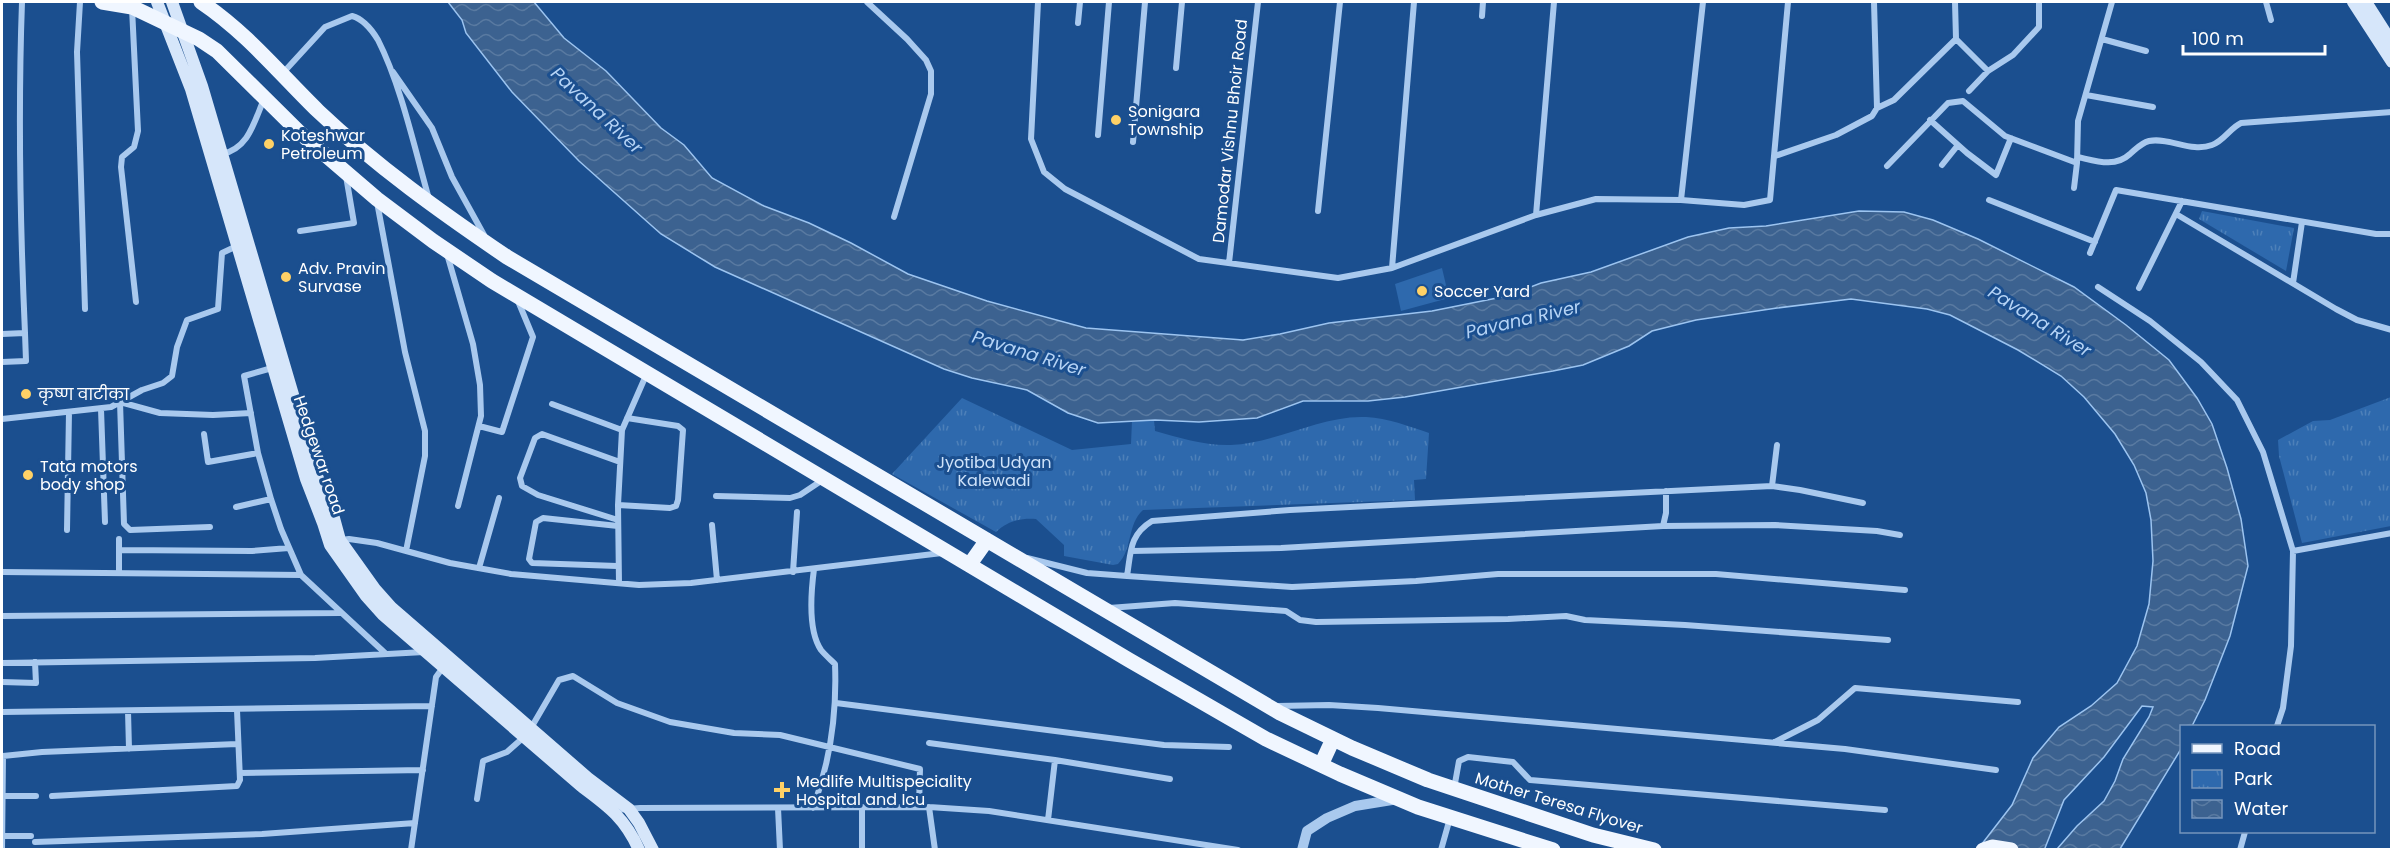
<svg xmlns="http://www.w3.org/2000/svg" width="2393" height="851" font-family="Poppins,'Noto Sans Devanagari',sans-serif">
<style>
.grass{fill:#2e69ad}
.park{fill:url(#park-tufts)}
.water{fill:url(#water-waves);stroke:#9cc4f0;stroke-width:1.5}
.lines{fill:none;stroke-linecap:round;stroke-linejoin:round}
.minor{stroke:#a9c9ee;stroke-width:6}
.tertiary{stroke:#a9c9ee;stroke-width:10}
.secondary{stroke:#d6e6fa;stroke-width:12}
.primary{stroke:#f0f6ff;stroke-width:15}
.poi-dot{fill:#ffd166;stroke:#1b4f8f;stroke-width:2}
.labels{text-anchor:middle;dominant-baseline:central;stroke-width:6;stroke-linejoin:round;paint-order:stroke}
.poi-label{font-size:16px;fill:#fff;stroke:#1b4f8f;text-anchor:start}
.street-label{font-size:16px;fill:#fff;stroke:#1b4f8f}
.park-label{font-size:16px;fill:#cfe3fa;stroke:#1b4f8f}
.water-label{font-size:18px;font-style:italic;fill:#b5d3f5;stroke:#1b4f8f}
</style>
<defs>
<pattern id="park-tufts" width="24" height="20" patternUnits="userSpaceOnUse" patternTransform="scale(1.5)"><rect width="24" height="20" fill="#2e69ad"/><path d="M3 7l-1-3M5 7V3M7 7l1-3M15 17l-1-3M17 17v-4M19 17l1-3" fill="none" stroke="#4d80b9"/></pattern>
<pattern id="water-waves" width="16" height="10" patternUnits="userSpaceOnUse" patternTransform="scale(1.5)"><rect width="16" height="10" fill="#3c6290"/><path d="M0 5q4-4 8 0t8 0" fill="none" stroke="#597aa1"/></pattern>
</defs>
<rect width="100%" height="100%" fill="#1b4f8f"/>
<!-- grass -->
<path class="grass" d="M1442,268L1449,298L1401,311L1395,284Z"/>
<!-- park -->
<path class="park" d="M2202,211L2294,228L2286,271L2199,219Z
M2391,397V526L2302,543L2279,456L2278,440L2313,421L2330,420Z
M962,398L1072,450L1131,444L1132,421L1154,420L1155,431C1180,438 1205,446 1231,445C1277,443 1321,415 1366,417C1388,418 1408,426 1429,433L1426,479L1414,480L1415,500L1143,510C1127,524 1133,549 1118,564L1113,565L1064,556V545L1036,519C1020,518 1008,521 996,532L892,474Z"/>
<!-- water -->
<path class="water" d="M448,2H534L564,38L606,71L661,128L684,145L712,178L764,206L809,223L851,243L908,274L987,301L1086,328L1243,340L1280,334L1329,323L1432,311L1507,296L1541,283L1591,272L1688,237L1729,228L1766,226L1859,211L1904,212L1933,220L1978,239L2074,287L2126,325L2169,360L2197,398L2212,424L2227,468L2241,519L2248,566L2230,636L2205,700L2192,726H2182L2181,749L2120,849H2057L2077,826L2104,801L2115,781L2123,759L2149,717L2153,707L2142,706L2104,757L2064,800L2045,848L2046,849H1978L2012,805L2033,758L2059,727L2091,706L2117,683L2137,646L2149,604L2153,561L2151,520L2146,493L2134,465L2115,434L2084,397L2061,376L2018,350L1950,315L1927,309L1851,299L1777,308L1696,320L1652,331L1629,346L1583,365L1553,371L1405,397L1368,401H1303L1257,418L1199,422L1155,420L1098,423L1068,413L1027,390L972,378L944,369L715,267L661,234L579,161L512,92L466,33L462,20Z"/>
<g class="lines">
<!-- minor -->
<path class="minor" d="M80,2L77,52L85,309
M867,2L907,39L926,60L931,71V94L894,217
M1038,2L1031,139L1044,172L1065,189L1199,259L1338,278L1392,268L1536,215L1596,199L1681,200L1744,205L1770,200L1788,2
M1874,2L1877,108
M1955,2L1956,39L1988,71L2013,55L2039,27V2
M2266,2L2271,20
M132,8L138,131L134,147L122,157L121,167L136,302
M1482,16L1483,2
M1078,23L1080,2
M2102,39L2146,51
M1176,68L1182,2
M393,72L432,128L452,177L484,235
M282,74L325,27L352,16C363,19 372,30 378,40C401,85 415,150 429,199
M1969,91L1988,71
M2086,95L2153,107
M1930,120L1967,153L1996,175L2011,138
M1098,135L1109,2
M1133,142L1145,2
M222,154C249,148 254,122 264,99
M1775,156L1836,135L1872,116L1877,108L1894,100L1956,39
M2078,157C2096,161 2115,168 2130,154C2136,149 2141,143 2149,141C2170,137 2191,153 2212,145C2224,141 2230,128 2241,123L2392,112
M1942,165L1958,145
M1887,166L1948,103L1963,101L2005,136L2077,163L2078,121L2112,2
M2074,188L2077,163
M1681,200L1703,2
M1989,200L2095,242
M377,202L405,352L425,431V456L406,551
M1318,211L1340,2
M2176,214L2336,309L2357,320L2392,330
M1536,215L1554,2
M300,231L354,223L346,176
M2090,253L2116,190L2376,234H2392
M447,254L473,344L480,385L481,416L458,506
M1229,263L1258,2
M1392,268L1414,2
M2293,283L2302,222
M2098,287L2150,321L2201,362L2237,400L2263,452L2293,551L2291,646L2283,708L2277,726
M2139,288L2182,201
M2,334L25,333C20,222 18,112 22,2
M2,362L26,361L25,333
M272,368L244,376L258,453L271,499L281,529L301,575L385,653
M552,404L622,430
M101,409L105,522
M2,419L111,407L142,390L163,383L172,376L177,347L187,320L218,309L222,253L237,246
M479,426L502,432L533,337L518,301
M204,434L208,462L258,453
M1772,486L1777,445
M716,496L790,498L800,495L824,479
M618,505L670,508L676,506L678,500L683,430L678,426L627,418
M236,507L271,499
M618,520L538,495L522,486L520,478L535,438L542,434L620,462
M712,525L717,580
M1663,526L1666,513V491
M210,527L130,530L124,524L120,402L160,413L213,415L251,413
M67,530L69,412
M341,540L349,539L377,543L450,563L511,574L639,585L691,583L942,553
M120,550L252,551L289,548
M1131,551L1281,548L1663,526L1775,525L1877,531L1900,535
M2293,551L2392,533
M1027,558L1087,573L1127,576C1131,552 1129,535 1152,521L1290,510L1772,486L1800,490L1863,503
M617,566L532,563L529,559L536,522L543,518L618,526
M479,568L499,498
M2,572L301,575
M793,572L797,512
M119,573V539
M1127,576L1292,587L1416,581L1498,574H1716L1905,590
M619,583L618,505L622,430L647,373
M1109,608L1175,603L1286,611L1300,620L1316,622L1508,619L1566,616L1585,620L1685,625L1888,640
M2,616L340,613
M2,663L315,658L424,652
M2,682L36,683L35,662
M836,703L1164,745L1229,747
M1277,706L1329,705L1378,708L1845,749L1996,770
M128,711L129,749
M2,712L432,706
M531,728L559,680L573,676L617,703L670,722L734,733L780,735L920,769L919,807
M1775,742L1818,720L1855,688L2018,702
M929,743L1055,760
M240,773L423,770
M1454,789L1459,761L1468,757L1513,762L1530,780L1885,810
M3,796H36
M52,796L237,786L240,780L237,710
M477,799L483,761L507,752L524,737
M862,807V850
M929,807L935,850
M778,808L780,850
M813,808C830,762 837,713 835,664C831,660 825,655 821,650C808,631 811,592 814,569
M614,810L640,808L929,807L989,811L1238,850
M1048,820L1055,760L1170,779
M2,836H31
M35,842L262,834L415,823
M2,850L3,756L42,752L237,744
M411,850L436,677L444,666
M1441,850L1450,818
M2240,850L2245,832"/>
<!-- tertiary -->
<path class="tertiary" d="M1302,850L1307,831L1327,818L1355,806L1398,799"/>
<!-- secondary -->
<path class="secondary" d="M157,2L191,89L306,479L323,523L330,545L366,596L383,615L581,786C608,806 625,818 639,850
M172,2L202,86L317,476L334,518L340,540L375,589L391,607L588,778L629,809L639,823L653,850
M2353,2L2392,62
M2366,2L2392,43"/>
<!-- primary -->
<path class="primary" d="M102,2L132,7L199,39L217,51L300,133L377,199L433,241L492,281L1129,660L1266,739L1340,774L1418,807L1553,850
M201,2C247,33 279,73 318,111C376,166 442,213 507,257L1280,713L1352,748L1428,780L1593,835L1654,850
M970,564L987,540
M1321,765L1333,739
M1983,850L1992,847L2011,850"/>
</g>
<!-- markers -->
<g class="poi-dot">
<circle cx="1116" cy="120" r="6"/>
<circle cx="269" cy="144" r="6"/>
<circle cx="286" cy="277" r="6"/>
<circle cx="1422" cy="291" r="6"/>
<circle cx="26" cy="394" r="6"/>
<circle cx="28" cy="475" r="6"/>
<path d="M779 781h6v6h6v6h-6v6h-6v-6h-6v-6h6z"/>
</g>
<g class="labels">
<!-- poi labels -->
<g class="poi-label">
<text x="1128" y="111">Sonigara<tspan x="1128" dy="18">Township</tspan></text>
<text x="281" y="135">Koteshwar<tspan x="281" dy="18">Petroleum</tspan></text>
<text x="298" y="268">Adv. Pravin<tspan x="298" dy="18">Survase</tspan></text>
<text x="1434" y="291">Soccer Yard</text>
<text x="38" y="394">कृष्ण वाटीका</text>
<text x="40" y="466">Tata motors<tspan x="40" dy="18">body shop</tspan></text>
<text x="796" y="781">Medlife Multispeciality<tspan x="796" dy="18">Hospital and Icu</tspan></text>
</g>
<!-- street labels -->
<g class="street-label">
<text transform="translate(1230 131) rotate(-84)">Damodar Vishnu Bhoir Road</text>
<text transform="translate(319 455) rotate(71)">Hedgewar road</text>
<text transform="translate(1559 803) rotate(17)">Mother Teresa Flyover</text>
</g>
<!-- park labels -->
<g class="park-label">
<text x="994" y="462">Jyotiba Udyan<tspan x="994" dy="18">Kalewadi</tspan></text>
</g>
<!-- water labels -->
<g class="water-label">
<text transform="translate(597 110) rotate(43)">Pavana River</text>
<text transform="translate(1523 319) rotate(-13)">Pavana River</text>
<text transform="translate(2040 321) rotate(32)">Pavana River</text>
<text transform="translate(1029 353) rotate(17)">Pavana River</text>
</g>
</g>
<!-- border -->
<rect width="2393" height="851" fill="none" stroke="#ffffff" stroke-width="6"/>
<!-- legend -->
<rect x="2180" y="725" width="195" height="108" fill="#1b4f8f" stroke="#7695bc" stroke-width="1.5"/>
<rect x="2192" y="744" width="30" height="9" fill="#f0f6ff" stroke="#7695bc" stroke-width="1.5"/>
<text x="2234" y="755" font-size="18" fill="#ffffff">Road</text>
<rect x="2192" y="770" width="30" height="18" fill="url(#park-tufts)" stroke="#7695bc" stroke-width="1.5"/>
<text x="2234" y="785" font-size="18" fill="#ffffff">Park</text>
<rect x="2192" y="800" width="30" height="18" fill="url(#water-waves)" stroke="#7695bc" stroke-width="1.5"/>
<text x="2234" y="815" font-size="18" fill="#ffffff">Water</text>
<!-- scale -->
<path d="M2183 45v9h142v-9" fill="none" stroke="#ffffff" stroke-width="3"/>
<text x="2192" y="45" font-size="18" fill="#ffffff" stroke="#1b4f8f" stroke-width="4.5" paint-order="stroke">100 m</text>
</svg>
